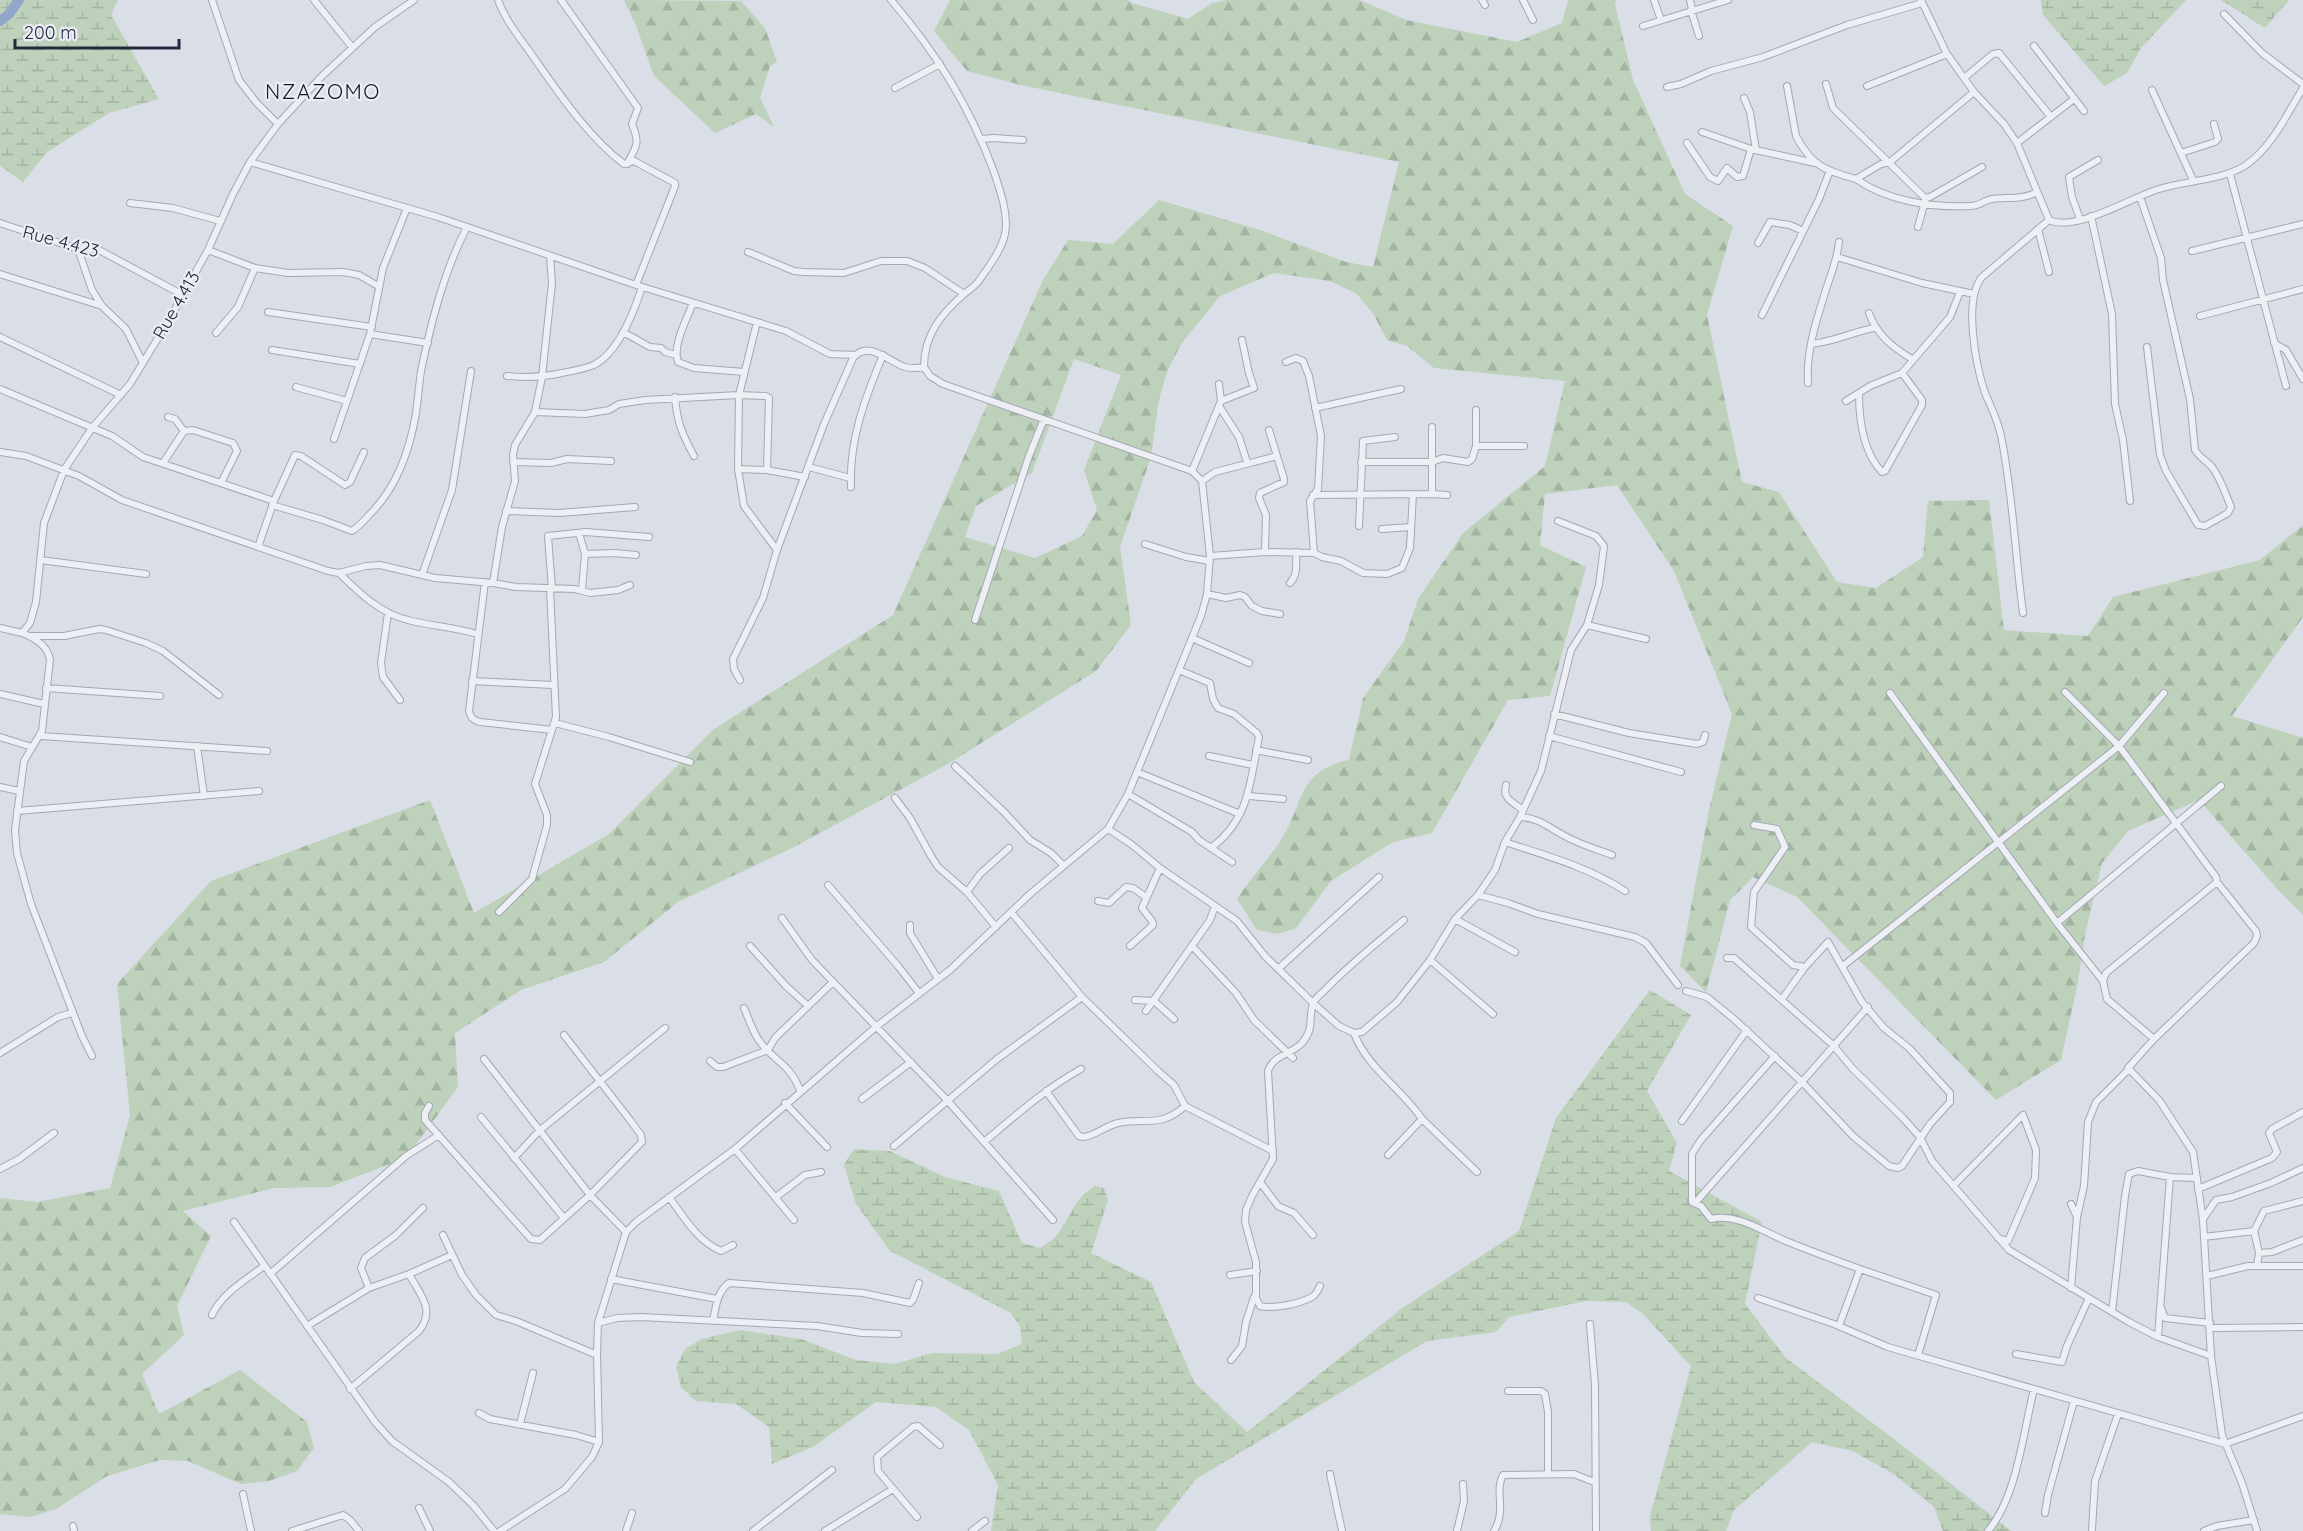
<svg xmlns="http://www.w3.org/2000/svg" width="2303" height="1531" font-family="Quicksand,sans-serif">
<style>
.forest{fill:url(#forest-firs);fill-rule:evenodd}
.wetland{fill:url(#wetland-marsh)}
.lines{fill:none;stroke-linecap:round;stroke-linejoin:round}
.river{stroke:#92a6ca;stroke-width:10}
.minor-casing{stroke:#a3a8b3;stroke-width:8}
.minor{stroke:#edeff5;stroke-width:6}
.labels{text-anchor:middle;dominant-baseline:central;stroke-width:4.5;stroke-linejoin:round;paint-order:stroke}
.street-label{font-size:18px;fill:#242a3d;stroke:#eaedf4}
.quarter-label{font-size:21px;letter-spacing:1.5px;fill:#161b2d;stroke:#eaedf4}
</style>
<defs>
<pattern id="forest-firs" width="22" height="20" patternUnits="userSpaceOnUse" patternTransform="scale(1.5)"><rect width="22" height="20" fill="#bed1bb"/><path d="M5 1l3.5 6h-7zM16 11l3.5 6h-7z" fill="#a3b4a2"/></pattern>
<pattern id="wetland-marsh" width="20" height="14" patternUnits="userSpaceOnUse" patternTransform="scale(1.5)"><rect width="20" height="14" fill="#bed1bb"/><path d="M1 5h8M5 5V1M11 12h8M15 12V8" fill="none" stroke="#a3b4a2"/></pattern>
</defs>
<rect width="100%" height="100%" fill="#dadee6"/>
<!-- forest -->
<path class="forest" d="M624,0L741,1L765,28L777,62L770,66L760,98L774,127L756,114L715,133L654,76L635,23Z
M950,0H1128L1132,3L1188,19L1212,3L1228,0H1360L1406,20L1517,42L1562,23L1568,0H1617L1615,4L1633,80L1685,194L1733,226L1707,315L1742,482L1779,492L1837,582L1876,588L1923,557L1928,501L1989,500L2004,630L2088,636L2113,597L2260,560L2303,525V617L2232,716L2303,738V915L2280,892L2199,800L2128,831L2102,863L2085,934L2078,982L2061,1060L1996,1100L1797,897L1753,877L1730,900L1706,992L1680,966L1709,810L1732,714L1674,571L1617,485L1545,494L1540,545L1586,567L1550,696L1508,700L1432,833L1393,842L1331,881L1296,928L1278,934L1257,930L1237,899C1250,879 1266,862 1279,843C1305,806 1294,772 1349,760L1363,698L1404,641L1418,599L1463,533L1545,466L1565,381L1434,368L1407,346L1387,340L1374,315L1357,294L1330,281L1274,273L1220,296L1181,344L1167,372L1159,399L1151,457L1120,547L1131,625L1096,671L946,765L792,848L678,902L604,962L521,990L455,1033L458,1087L406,1158L330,1187L274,1188L183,1211L211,1236L177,1306L184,1335L142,1374L159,1414L240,1370L307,1422L314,1448L297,1471L269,1481L241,1484L188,1461L160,1460L107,1476L56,1509L30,1517L0,1514V1198L37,1202L110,1188L130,1115L117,984L211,881L430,800L474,913L609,834L714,729L893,615L1043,280L1068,240L1113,244L1159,200L1260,230L1346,262L1373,267L1399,162L1021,85L967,71L934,31ZM1074,359L1121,375L1084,470L1097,510L1082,536L1035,558L965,537L976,506L1032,473Z"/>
<!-- wetland -->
<path class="wetland" d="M0,0H118L111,15L159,99L109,113L47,152L23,182L0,166Z
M2041,0H2186L2141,48L2127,73L2104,86L2043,15Z
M2221,0H2289L2265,28Z
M1650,990L1691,1015L1647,1091L1677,1143L1669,1171L1762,1222L1745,1304L1786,1358L1894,1439L2011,1531H1943L1934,1507L1895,1475L1853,1451L1812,1442L1734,1510L1726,1531H1651L1650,1516L1691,1366L1643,1314L1626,1302L1586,1301L1509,1317L1496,1332L1427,1341L1196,1479L1155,1531H991L998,1485L969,1430L936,1407L876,1402L813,1447L772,1464L769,1427L736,1404L696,1401L681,1387L676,1367L685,1349L702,1339L740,1330L801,1339L856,1360L895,1364L932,1353L997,1354L1022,1344L1020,1327L1011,1313L890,1251L856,1204L844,1165L854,1149L890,1151L945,1177L999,1191L1022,1243L1040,1248C1045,1244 1052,1241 1056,1236C1070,1219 1074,1198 1095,1186L1104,1188L1108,1200L1091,1253L1151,1282L1194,1382L1247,1432L1401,1309L1519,1231L1556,1118Z"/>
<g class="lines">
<!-- river -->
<path class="river" d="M0,21L9,14L19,0"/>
<!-- minor casing -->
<g class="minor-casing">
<path id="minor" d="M212,0L239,80L256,102L278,124
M314,0L352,47
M498,0C505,20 520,38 532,55C558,92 588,137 624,164L634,161L675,183V186L636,285
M561,0L638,108L632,124C640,143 637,146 627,164
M1482,0L1485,5
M1523,0L1533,20
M1654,0L1661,20
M1690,0L1692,10
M1921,0L1947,54L1974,92L2004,124L2017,143L2049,220C2074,232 2128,200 2153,191C2182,180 2220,182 2246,165C2272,147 2287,114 2303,88
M1691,10L1699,36
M2224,14L2262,53L2303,84
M1643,26L1728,0
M2034,46L2084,111
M1964,78L1993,54L1999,53L2051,117
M1826,84L1833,108L1925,198
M1787,86L1796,136C1811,165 1825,171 1856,179L1881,164L1890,162L1974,92
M1867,86L1947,54
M1667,87L1681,84L1711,71L1763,57L1847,25L1922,3
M895,88L940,64
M2152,90L2193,180
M1744,98L1750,112L1756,150
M1702,132L1751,149L1815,163
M982,139L994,138L1023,140
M1687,143L1710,177L1718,181L1727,168L1737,177L1743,176L1751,149
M2017,143L2074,99
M2181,153L2215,142L2218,139L2214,124
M250,162L438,217L636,285L786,331L830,354L856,355
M2230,174L2286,386
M1856,179C1887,201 1933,208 1971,206C1979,206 1985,200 1992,199C2008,197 2023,200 2037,192
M2140,197L2161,258L2163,280L2190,399L2195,450C2200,458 2207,461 2212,467C2221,479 2225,493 2231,507L2228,513L2205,526L2198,525L2166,471L2160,455L2147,347
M1925,198L1930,197L1982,167
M130,203L173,208L220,221
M2091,216L2112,314L2115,404L2123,440L2130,501
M2080,219L2072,197L2069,177L2098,160
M0,223L78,249L85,248L99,250L183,295
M1918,227L1925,201
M2038,229L2049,272
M1758,243L1770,222L1790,225L1803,231
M78,249L92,290L102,306
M208,250L255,268L288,273L343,272L359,275L378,286
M2192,251L2303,224
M748,252L794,271L804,272L844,273L881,261H907L925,268L964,294
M1837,257L1922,283L1974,294
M0,274L102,306L126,329L142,361
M693,303C687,319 672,345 678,362L694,368L744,372
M268,312L372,327
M1869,313C1877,335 1892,347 1912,359
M1762,315L1819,199L1829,173
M2200,316L2303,289
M757,322L739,395L738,469L744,506L777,550
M623,332L650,347L661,348L665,352L676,355
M216,333L238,307L255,268
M370,334L428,343
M0,337L121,395
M2274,343L2286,350L2303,379
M1811,344C1834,342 1852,332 1874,328
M272,350L360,364
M507,376C526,378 543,377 562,373C572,371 584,369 594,365C619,352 634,312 642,287
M1808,383C1806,353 1815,325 1824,296C1829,278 1837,262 1839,242
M1219,384L1221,401
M296,387L347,401
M0,389L112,436L143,457L274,501
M1859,393C1859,419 1863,452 1882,472L1885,471L1922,405V400L1902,373
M675,397C677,422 682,434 694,456
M1846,401L1870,386L1902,373L1950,317L1960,292
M1219,406L1239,437L1247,462
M1315,408L1401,389
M535,412L585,414L609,410L619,404L645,400L739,395L766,396L769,398L767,470
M168,417L175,419L184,431
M1432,427V494
M334,439L370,334L383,268L407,208
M1476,446H1524
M0,452L26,456L79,476L122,500L328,571L339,573L366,566L380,565L435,578L493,583L516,587L575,589L590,593L618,590L630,585
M513,462L551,463L567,459L611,461
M1361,462H1432L1443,458L1468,462L1472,459L1476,446V410
M163,463L184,431L193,430L233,443L237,451L221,483
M809,467L850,478
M738,469L767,470L805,477
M1192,471L1221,401L1254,388L1249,373L1242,340
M1202,481L1215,472L1277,456
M851,487C849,440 865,398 883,355
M1313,495L1432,494L1447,495
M272,505L323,520L352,531C360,526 366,518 372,512C398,485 410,449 416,413C418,399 419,385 421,371C431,323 444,271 467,227
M506,511L559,513L635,507
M1359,526L1363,441L1395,437
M1382,529L1411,527
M579,533L585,554L582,590
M1145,544L1186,557L1210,561
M258,547L274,501L295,455L301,456L345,485L350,482L364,452
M1265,552L1266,515L1259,498L1260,493L1284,482V479L1269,430
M1314,553L1322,557L1341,561L1363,573L1387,574L1402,568L1410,548L1413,494
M585,554L614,553L636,555
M1210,556L1265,552L1314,553L1310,501L1318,489L1321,436L1309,376L1303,361L1296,358L1286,362
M41,560L146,574
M339,573C358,592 381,614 408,620C431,626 454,627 477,634
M422,575L452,490L471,371
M485,582L469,711C471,718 473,720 480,722L552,730
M493,583L502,527L515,481L513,455L515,445L535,412L542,377L552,283L550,256
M1290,583C1298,575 1296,564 1296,552
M552,589L548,536L586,532L649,537
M1207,594L1226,598L1240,595L1245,597L1252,606L1262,611L1280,614
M388,613L381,663L383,677L400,700
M2023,613C2015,554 2013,494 2001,436C1998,420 1991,407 1985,393C1976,366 1963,300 1982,277L2049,220
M975,620L1029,456L1044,419
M1587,625L1646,639
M0,628L22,633L30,623L36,602L44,523L64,470L92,428L130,384L169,320L208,250L233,194L250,162L278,124L322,76L375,27L414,0
M22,633C35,638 48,646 50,660L42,731L24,761L15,830L17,853L31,904L82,1036L92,1056
M30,636H64L99,629L106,630L146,643L163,651L219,695
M1192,638L1249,663
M1179,670L1210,683L1213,699L1218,708L1234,714L1257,733L1259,737C1250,781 1250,819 1211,848
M740,680L734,669L733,659L763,598L777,550L824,424L853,358C868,339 889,362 905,367C912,369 918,368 924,367
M472,681L553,685
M46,688L160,696
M2065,692L2119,746L2216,877L2217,882L2256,931L2257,936L2254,943L2154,1039L2128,1068L2159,1100L2193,1152L2203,1220L2211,1356L2222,1435L2242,1483L2257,1531
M1890,693L2057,923L2103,981
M0,694L44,704
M1554,714L1629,733L1697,744L1703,742L1705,735
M555,723L609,737L690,762
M41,736L267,751
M1549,736L1681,772
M0,737L32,747
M197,746L204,796
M1256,750L1308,760
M1209,756L1253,765
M955,766L1004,812L1030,840L1051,853L1063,865
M1137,772L1240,814
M1506,785C1502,799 1513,802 1523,810
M0,787L19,791
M1128,794L1192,832L1199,840L1232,862
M1249,796L1283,799
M895,798L910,818L931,856L938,867L967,892L996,927
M17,811L259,791
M1520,817C1539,818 1548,827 1563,835C1578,844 1596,849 1612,855
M1754,825L1777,829L1785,847L1754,892L1751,927L1793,965L1805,967
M1108,829L1131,844L1160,868L1237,921L1265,956L1313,1003L1339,1026L1354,1033C1367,1068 1402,1089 1422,1119L1388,1155
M1505,842C1547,856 1588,867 1625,891
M828,885L898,966L919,993
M967,892L980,874L1009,848
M1478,895L1508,903L1538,914L1635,937L1646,943L1678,985
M1098,901L1109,903L1126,887L1133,888L1146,897
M499,912L532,879L547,825V815L535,784L556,717L550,589
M1011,912L1082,997L1158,1071L1174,1085L1185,1106L1273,1151
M782,918L812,960L947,1100L1053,1220
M1455,919L1515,952
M2057,923L2221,786
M910,925V933L938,979
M750,946L786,986L807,1005
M1130,946L1153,925L1152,921L1142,908L1160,868
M1192,946L1236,993L1254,1020L1293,1058
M1727,958H1734L1743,966L1833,1045L1853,1069L1903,1118L1920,1137L1932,1161L2009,1250L2129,1322L2158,1337L2211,1356
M1430,960L1493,1014
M1843,966L2119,746L2164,693
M1278,969L1379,877
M1686,991L1707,997L1734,1019L1802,1082L1853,1136L1889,1166L1898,1168L1902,1166L1930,1124L1950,1102V1093L1909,1048L1884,1028L1862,1002L1828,942L1805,967L1782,999
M1135,1000L1154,1001L1174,1019
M744,1008C749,1019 753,1034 761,1043C776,1063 789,1063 800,1090
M1146,1011L1210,920L1215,906
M1354,1033L1362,1032L1397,1002L1430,960L1455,919L1478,895L1495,870L1505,842L1520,817L1541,771L1571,650L1587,625L1599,585L1604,546L1596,536L1558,521
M2154,1039L2107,999L2103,981L2106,973L2217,882
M0,1053L58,1017L72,1013
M1775,1056L1700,1141L1692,1154V1202L1701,1206L1711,1219C1737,1213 1762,1231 1786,1241C1810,1251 1835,1260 1860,1269
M484,1059L590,1195L626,1232
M710,1061L717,1067H723L768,1050L775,1038L833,982
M1046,1091L1079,1136L1083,1137C1095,1136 1105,1126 1118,1123C1144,1117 1160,1129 1185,1106
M862,1099L911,1062
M785,1103L827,1147
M429,1106L425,1113V1120L531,1239L540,1240L590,1195L642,1142L641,1135L630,1120L564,1035
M481,1117L564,1218
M1422,1119L1477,1172
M1682,1121L1747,1030
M984,1142C1015,1116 1045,1089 1081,1069
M894,1146L997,1059L1082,997
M735,1149L794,1220
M514,1158L539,1131L665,1028
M0,1169L19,1159L54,1133
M1260,1182L1278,1206L1294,1213L1313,1235
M1954,1185L2023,1115L2036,1150L2035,1178L2008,1241L1998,1238
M2198,1189L2272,1158L2277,1152L2269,1133L2272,1129L2303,1112
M669,1197C683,1216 698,1242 721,1251L733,1245
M776,1197L805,1175L821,1172
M1695,1203L1868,1007
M2071,1204L2077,1217L2071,1288
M2077,1217L2084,1186L2088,1122L2096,1102L2128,1070
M2203,1219L2216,1200L2232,1197L2271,1183L2303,1168
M234,1222L375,1422L392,1441L449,1482L473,1505L494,1531
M2254,1231L2259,1253L2257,1266
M443,1235L462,1275L476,1295L496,1315L516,1321L597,1355
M2204,1237L2254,1231L2264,1211L2303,1201
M2259,1253L2272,1252L2303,1240
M270,1274L406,1156L439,1135
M1230,1275L1257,1271
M2207,1276L2248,1266H2303
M611,1279L717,1299
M1320,1286C1318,1290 1316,1295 1312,1297C1299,1304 1274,1309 1260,1306L1256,1298V1262L1245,1222L1246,1210L1252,1196L1273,1159L1268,1071C1273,1055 1292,1054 1302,1043C1315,1028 1308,1018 1313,1004C1314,999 1321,994 1325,990C1350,964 1377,943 1404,920
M369,1288L361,1268L365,1258L396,1235L423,1208
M1758,1298L1834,1324L1888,1347L2225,1444L2303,1416
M2161,1308L2165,1318L2210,1323
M2112,1312L2125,1196L2129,1174L2138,1171L2170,1177L2197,1178
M212,1315C222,1293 246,1280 264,1266
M713,1321C716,1306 717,1292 729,1283L863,1293L910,1303L913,1300L919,1283
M598,1323L617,1318L641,1317L817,1326L862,1333L898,1334
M1590,1324L1595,1386L1596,1531
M307,1326L369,1288L409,1274L452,1255
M1839,1326L1860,1269L1936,1295L1918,1355
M2211,1328L2303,1327
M2158,1337L2170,1177
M2016,1354L2062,1362L2067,1346L2089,1298
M1231,1360L1242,1346L1246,1322L1254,1297
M350,1389L419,1331C436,1309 420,1295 409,1274
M1508,1391H1541L1545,1394L1548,1412V1474
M479,1413L490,1419L576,1435L599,1442
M520,1424L533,1373
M1330,1474L1342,1531
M243,1494L251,1531
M419,1508L430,1531
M2045,1513L2048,1495L2074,1401
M917,1517L878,1471L877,1457L913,1427L918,1426L940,1445
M73,1526L74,1531
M2092,1529L2095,1481L2118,1414
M292,1531L343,1515L350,1520L359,1531
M500,1531L565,1489L592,1457L599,1442L597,1355L598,1323L626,1232L636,1222L735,1149L877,1026L950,970L1030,894L1108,829L1128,794L1201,616L1207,594L1210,556L1202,481L1192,471L943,384L930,376L924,367C924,335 941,314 964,294C969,290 974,287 978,282C988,268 1001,251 1005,234C1009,215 1000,190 994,172C969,105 937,54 891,0
M626,1531L632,1513
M753,1531L832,1470
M825,1531L893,1489
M972,1531L985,1521
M1457,1531L1464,1501L1463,1484
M1494,1531C1507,1510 1494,1491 1503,1475L1574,1474L1594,1482
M1988,1531C2017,1497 2023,1433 2034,1389
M2204,1531L2217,1526L2254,1520"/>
</g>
<!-- minor -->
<use href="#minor" class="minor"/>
</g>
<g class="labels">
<!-- street labels -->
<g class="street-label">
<text transform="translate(61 241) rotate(15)">Rue 4.423</text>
<text transform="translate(176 305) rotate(-60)">Rue 4.413</text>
</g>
<!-- quarter labels -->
<g class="quarter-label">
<text x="323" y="91">NZAZOMO</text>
</g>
</g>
<!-- scale -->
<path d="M15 39v9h164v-9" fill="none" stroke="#242a3d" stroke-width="3"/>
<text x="24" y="39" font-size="18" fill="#242a3d" stroke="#eaedf4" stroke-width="4.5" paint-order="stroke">200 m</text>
</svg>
